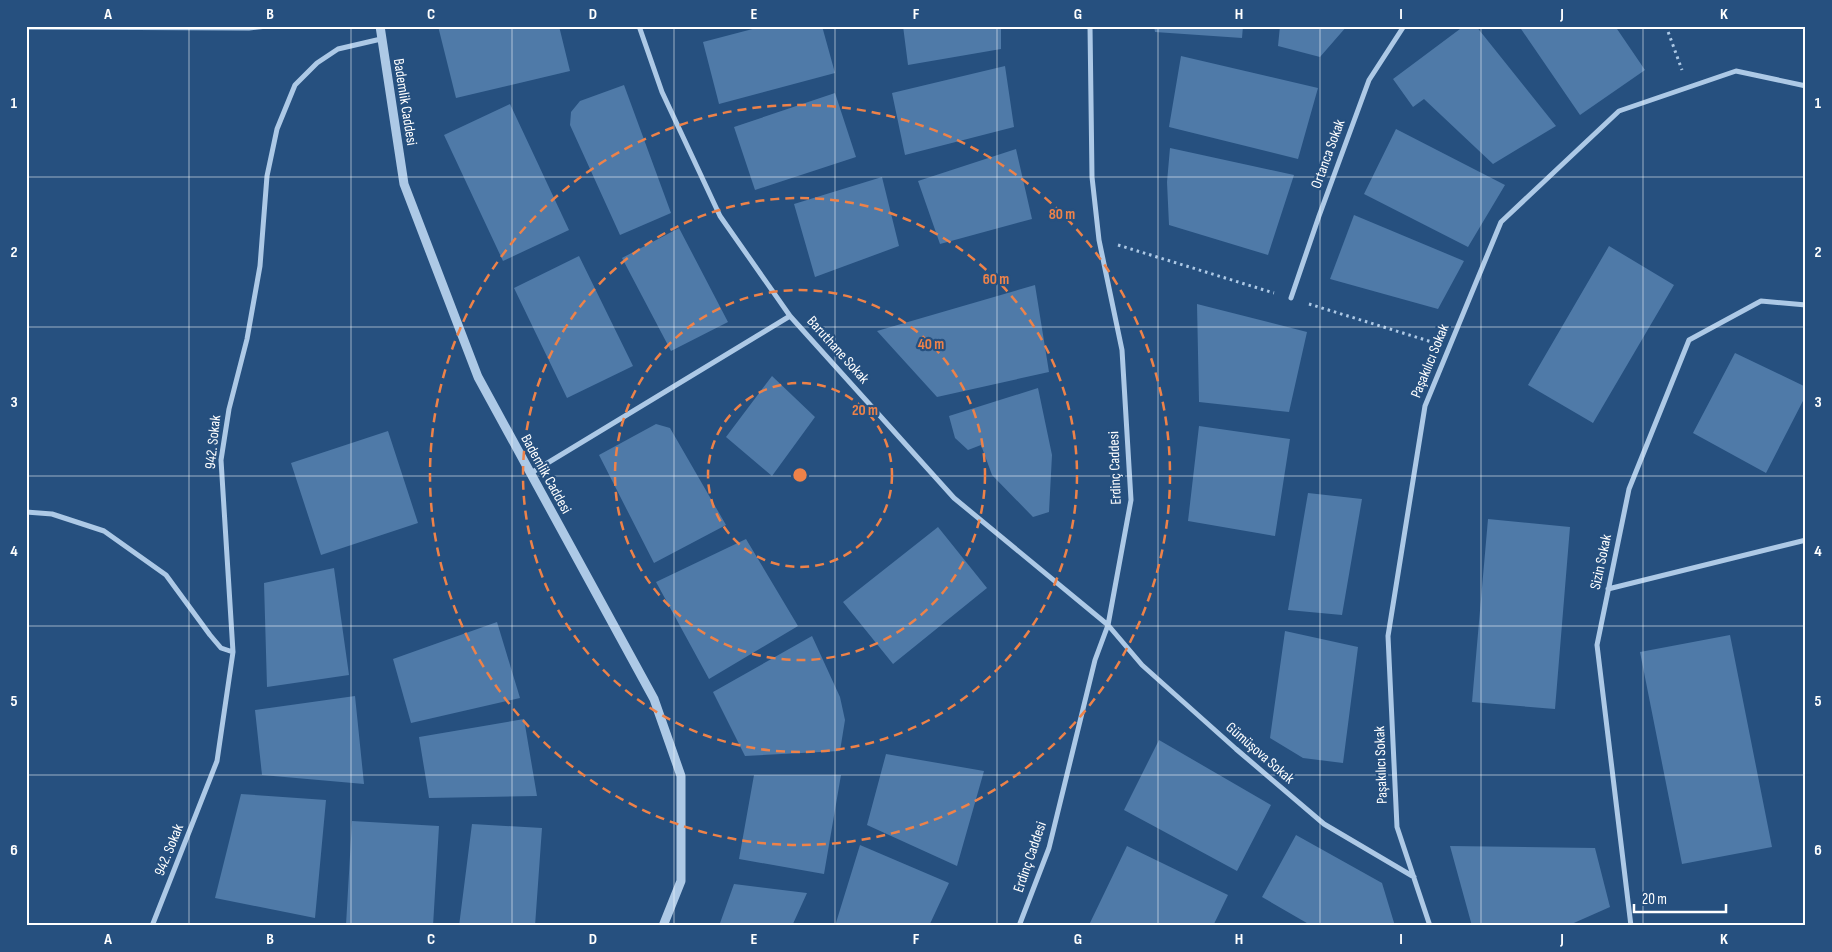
<svg xmlns="http://www.w3.org/2000/svg" width="1832" height="952" font-family="'Sofia Sans Condensed',sans-serif">
<style>
.building{fill:#4f7aa8}
.lines{fill:none;stroke-linecap:round;stroke-linejoin:round}
.path{stroke:#adc9e6;stroke-width:3;stroke-dasharray:2.5 4;stroke-linecap:butt}
.minor{stroke:#adc9e6;stroke-width:5}
.tertiary{stroke:#adc9e6;stroke-width:9}
.grid{fill:none;stroke:#fff;stroke-width:1;stroke-opacity:0.55}
.ring{fill:none;stroke:#ee8249;stroke-width:2.5;stroke-dasharray:9 6}
.labels{text-anchor:middle;dominant-baseline:central;stroke-width:4.5;stroke-linejoin:round;paint-order:stroke}
.street-label{font-size:15px;fill:#fff;stroke:#26507f}
.centre{fill:#ee8249;stroke:#26507f;stroke-width:2.5}
.ring-label{font-size:15px;text-anchor:middle;font-weight:bold;fill:#ee8249;stroke:#26507f;stroke-width:4.5;stroke-linejoin:round;paint-order:stroke}
.neatline{fill:none;stroke:#fff;stroke-width:2}
.grid-label{font-size:16px;text-anchor:middle;font-weight:bold;fill:#fff}
</style>
<rect width="100%" height="100%" fill="#26507f"/>
<!-- building -->
<path class="building" d="M438,26H559L570,71L456,98Z
M764,26H822L835,73L719,104L703,42Z
M903,26H1001V49L908,65Z
M1154,26H1243L1242,38L1155,32Z
M1280,26H1347L1320,57L1278,46Z
M1464,26H1476L1556,126L1493,164L1424,99L1413,107L1393,79Z
M1519,26H1615L1645,70L1580,115Z
M1181,56L1318,88L1298,159L1169,127Z
M1005,66L1014,127L905,155L892,93Z
M624,85L671,213L620,235L570,125L571,112L580,101Z
M835,93L856,157L755,190L734,127Z
M510,104L569,230L503,261L444,135Z
M1396,129L1505,185L1468,247L1364,194Z
M1170,148L1294,175L1268,255L1169,225L1167,182Z
M1016,149L1032,219L940,244L918,181Z
M882,177L899,246L815,277L794,204Z
M1354,215L1464,261L1438,309L1330,279Z
M679,228L728,322L671,351L622,258Z
M1609,246L1674,285L1593,423L1528,385Z
M579,256L633,366L567,398L514,288Z
M1035,285L1049,372L937,397L877,331Z
M1197,304L1307,332L1289,412L1199,402Z
M1735,353L1806,387V395L1766,473L1693,433Z
M772,376L815,417L772,476L726,437Z
M1038,388L1052,455L1049,512L1033,517L992,475L981,445L968,450L955,438L949,416Z
M656,424L670,428L726,525L654,563L599,455Z
M1199,426L1290,439L1275,536L1188,521Z
M388,431L418,523L321,555L291,463Z
M1308,493L1362,499L1342,615L1288,610Z
M1488,519L1570,527L1555,709L1472,702Z
M938,527L987,588L893,664L843,602Z
M746,539L798,626L709,679L656,582Z
M334,568L349,675L267,687L264,583Z
M497,622L520,698L411,723L393,659Z
M1285,631L1358,647L1343,763L1303,758L1270,738Z
M1730,635L1772,847L1682,864L1640,652Z
M812,636L840,697L845,720L840,751L745,756L713,692Z
M355,696L364,784L262,775L255,710Z
M524,719L537,796L429,798L419,737Z
M1159,740L1271,805L1237,871L1124,810Z
M886,754L984,771L957,866L867,825Z
M754,775H841L824,874L739,859Z
M241,794L326,800L315,918L215,898Z
M352,821L439,826L433,926L346,925Z
M472,824L542,828L535,926H459Z
M1296,835L1382,883L1395,926H1312L1262,897Z
M860,845L949,883L929,926H835Z
M1127,846L1228,895L1213,926L1089,925Z
M1450,846L1595,848L1610,907L1567,926H1472Z
M734,884L807,893L792,926H719Z"/>
<g class="lines">
<!-- path -->
<path class="path" d="M1666,26L1682,70
M1118,245L1274,293
M1309,304L1432,342"/>
<!-- minor -->
<path class="minor" d="M639,26L662,92L720,216L790,316L954,498L1108,625L1142,665L1236,749L1324,824L1414,877
M26,27L249,28L267,26
M1291,298L1319,216L1369,80L1404,26
M531,473L790,316
M26,512L52,514L104,531L166,575L210,635L221,648L233,652
M1608,589L1806,540
M152,926L217,761L233,652L221,460L229,409L247,339L260,266L267,176L277,129L295,85L317,63L338,49L381,39
M1019,926L1049,848L1095,660L1108,625L1131,500L1122,350L1099,240L1092,177L1090,26
M1430,926L1397,827L1388,636L1425,406L1501,222L1619,111L1736,71L1806,86
M1631,926L1597,645L1629,489L1689,340L1761,301L1806,305"/>
<!-- tertiary -->
<path class="tertiary" d="M380,26L404,184L478,377L654,699L681,776V881L663,926"/>
</g>
<!-- grid -->
<path class="grid" d="M189,26V926M351,26V926M512,26V926M674,26V926M835,26V926M997,26V926M1158,26V926M1320,26V926M1481,26V926M1643,26V926M26,177H1806M26,327H1806M26,476H1806M26,626H1806M26,775H1806"/>
<!-- distance rings -->
<g class="ring">
<circle cx="800" cy="475" r="92"/>
<circle cx="800" cy="475" r="185"/>
<circle cx="800" cy="475" r="277"/>
<circle cx="800" cy="475" r="370"/>
</g>
<g class="labels">
<!-- street labels -->
<g class="street-label">
<text transform="translate(405 102) rotate(81)">Bademlik Caddesi</text>
<text transform="translate(1328 154) rotate(-70)">Ortanca Sokak</text>
<text transform="translate(838 350) rotate(48)">Baruthane Sokak</text>
<text transform="translate(1430 361) rotate(-68)">Paşakılıcı Sokak</text>
<text transform="translate(213 442) rotate(-84)">942. Sokak</text>
<text transform="translate(1115 468) rotate(-92)">Erdinç Caddesi</text>
<text transform="translate(546 474) rotate(61)">Bademlik Caddesi</text>
<text transform="translate(1601 562) rotate(-78)">Sizin Sokak</text>
<text transform="translate(1260 753) rotate(41)">Gümüşova Sokak</text>
<text transform="translate(1381 765) rotate(-92)">Paşakılıcı Sokak</text>
<text transform="translate(169 850) rotate(-68)">942. Sokak</text>
<text transform="translate(1030 857) rotate(-71)">Erdinç Caddesi</text>
</g>
</g>
<circle cx="800" cy="475" r="8" class="centre"/>
<g class="ring-label">
<text x="1062" y="219">80 m</text>
<text x="996" y="284">60 m</text>
<text x="931" y="349">40 m</text>
<text x="865" y="415">20 m</text>
</g>
<!-- border -->
<rect width="1832" height="952" fill="none" stroke="#26507f" stroke-width="55"/>
<!-- scale -->
<path d="M1634 904v8h92v-8" fill="none" stroke="#ffffff" stroke-width="2.5"/>
<text x="1642" y="904" font-size="15" fill="#ffffff" stroke="#26507f" stroke-width="4" paint-order="stroke">20 m</text>
<rect x="28" y="28" width="1776" height="896" class="neatline"/>
<g class="grid-label">
<text x="108" y="19">A</text>
<text x="270" y="19">B</text>
<text x="431" y="19">C</text>
<text x="593" y="19">D</text>
<text x="754" y="19">E</text>
<text x="916" y="19">F</text>
<text x="1078" y="19">G</text>
<text x="1239" y="19">H</text>
<text x="1401" y="19">I</text>
<text x="1562" y="19">J</text>
<text x="1724" y="19">K</text>
<text x="14" y="108">1</text>
<text x="1818" y="108">1</text>
<text x="14" y="257">2</text>
<text x="1818" y="257">2</text>
<text x="14" y="407">3</text>
<text x="1818" y="407">3</text>
<text x="14" y="556">4</text>
<text x="1818" y="556">4</text>
<text x="14" y="706">5</text>
<text x="1818" y="706">5</text>
<text x="14" y="855">6</text>
<text x="1818" y="855">6</text>
<text x="108" y="944">A</text>
<text x="270" y="944">B</text>
<text x="431" y="944">C</text>
<text x="593" y="944">D</text>
<text x="754" y="944">E</text>
<text x="916" y="944">F</text>
<text x="1078" y="944">G</text>
<text x="1239" y="944">H</text>
<text x="1401" y="944">I</text>
<text x="1562" y="944">J</text>
<text x="1724" y="944">K</text>
</g>
</svg>
